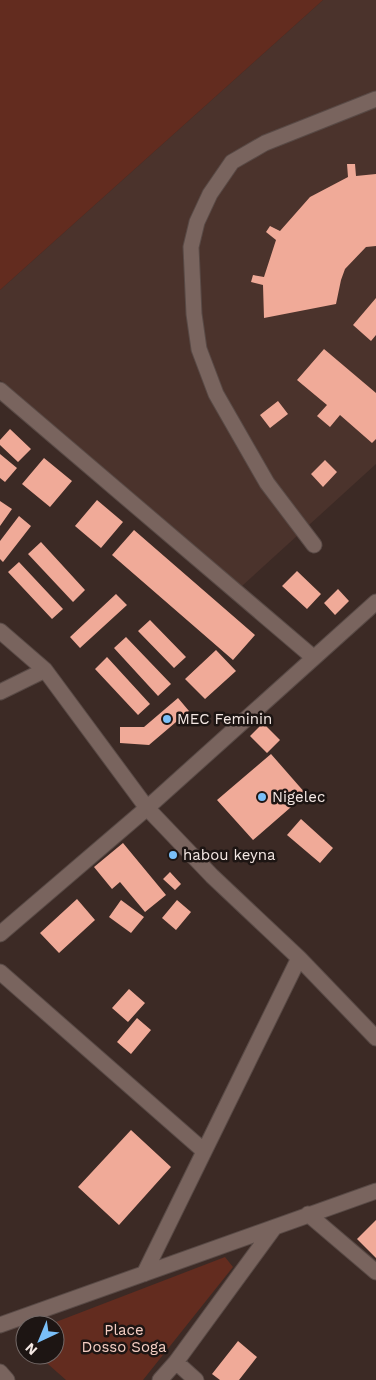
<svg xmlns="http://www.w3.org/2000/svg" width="376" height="1380" font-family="'Work Sans',sans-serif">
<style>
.built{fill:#4b332c}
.green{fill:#632c1f}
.building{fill:#f0aa98}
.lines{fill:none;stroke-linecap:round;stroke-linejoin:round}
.minor-casing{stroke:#594a46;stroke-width:17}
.minor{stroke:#79645e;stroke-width:15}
.poi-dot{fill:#7abff8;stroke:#1d1513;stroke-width:2}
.labels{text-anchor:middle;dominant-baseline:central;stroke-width:5;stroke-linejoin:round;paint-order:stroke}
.poi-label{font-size:15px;fill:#f4e8e4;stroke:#1d1513;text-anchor:start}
.park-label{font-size:15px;fill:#f5cec3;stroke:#1d1513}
</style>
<rect width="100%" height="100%" fill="#3c2a25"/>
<!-- built -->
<path class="built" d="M323,0H376V464L242,586L0,380V290Z"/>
<!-- green -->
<path class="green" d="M0,0H323L0,290Z
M225,1257L233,1267L143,1380H66L40,1357L41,1355H55V1325H48Z"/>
<!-- building -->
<path class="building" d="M347,164H355L356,176L376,174V246L366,247L345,269L341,280L336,304L264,318L263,285L251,282L253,275L264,277L276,240L266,232L270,226L280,231L310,197L348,177Z
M376,298V335L371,341L353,325Z
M324,349L376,393V439L372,443L340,415L330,427L317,416L327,405L297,380Z
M278,401L288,414L270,428L260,415Z
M10,429L31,449L18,462L0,445V440Z
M0,454L17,468L5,482L0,478Z
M44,458L72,481L50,507L22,484Z
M325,460L337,472L323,487L311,474Z
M97,500L123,522L101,548L75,526Z
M0,501L12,509L0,526Z
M19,516L31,526L3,562L0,559V541Z
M134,530L255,635L233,660L112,555Z
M41,542L85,590L73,602L28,554Z
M19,562L63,609L52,619L8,572Z
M297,571L321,594L307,609L282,586Z
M338,589L349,601L335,615L324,603Z
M116,594L127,605L80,648L70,637Z
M150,620L186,657L174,668L138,631Z
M126,637L171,684L158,696L114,648Z
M216,650L236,671L205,699L185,679Z
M107,657L150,704L138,715L95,669Z
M178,698L189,711L149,745L120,743V727H144Z
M263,723L280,740L267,753L250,736Z
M271,754L306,794L253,840L217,800Z
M301,819L333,848L320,863L287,835Z
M123,843L166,895L145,912L120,882L112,889L94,867Z
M170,872L181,884L175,890L163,879Z
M77,899L95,920L59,953L40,933Z
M121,900L144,917L131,933L109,917Z
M177,900L191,912L176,930L162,918Z
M129,989L145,1003L128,1022L112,1008Z
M137,1018L151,1030L131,1054L117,1042Z
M131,1130L171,1167L119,1225L78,1187Z
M376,1220V1258L357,1239Z
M238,1341L257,1357L239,1380H220L212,1374Z"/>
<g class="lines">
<!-- minor casing -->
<g class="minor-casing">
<path id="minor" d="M0,390L314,658
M314,545L267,483L216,394L199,349L194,314L191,247L197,222L210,194L232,162L265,143L376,99
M0,631L45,670L147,808L212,876L299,958L376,1038
M0,692L45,670
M0,934L147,808L376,602
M0,972L204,1151
M308,1214L376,1272
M144,1274L299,958
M0,1325L376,1191
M176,1362L196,1380
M0,1372L7,1380
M160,1380L176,1362L274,1228"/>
</g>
<!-- minor -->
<use href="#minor" class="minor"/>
</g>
<!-- markers -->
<g class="poi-dot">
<circle cx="167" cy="719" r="5"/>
<circle cx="262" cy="797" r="5"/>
<circle cx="173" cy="855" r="5"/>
</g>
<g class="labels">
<!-- poi labels -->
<g class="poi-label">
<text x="177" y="719">MEC Feminin</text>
<text x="272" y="797">Nigelec</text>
<text x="183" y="855">habou keyna</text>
</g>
<!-- park labels -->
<g class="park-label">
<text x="124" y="1330">Place<tspan x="124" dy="17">Dosso Soga</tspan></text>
</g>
</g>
<!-- north arrow -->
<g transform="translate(40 1340) rotate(224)"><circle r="24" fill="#1d1513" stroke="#736967"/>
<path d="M0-4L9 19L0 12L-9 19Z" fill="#7abff8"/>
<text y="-8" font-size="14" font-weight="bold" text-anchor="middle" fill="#f4e8e4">N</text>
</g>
</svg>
